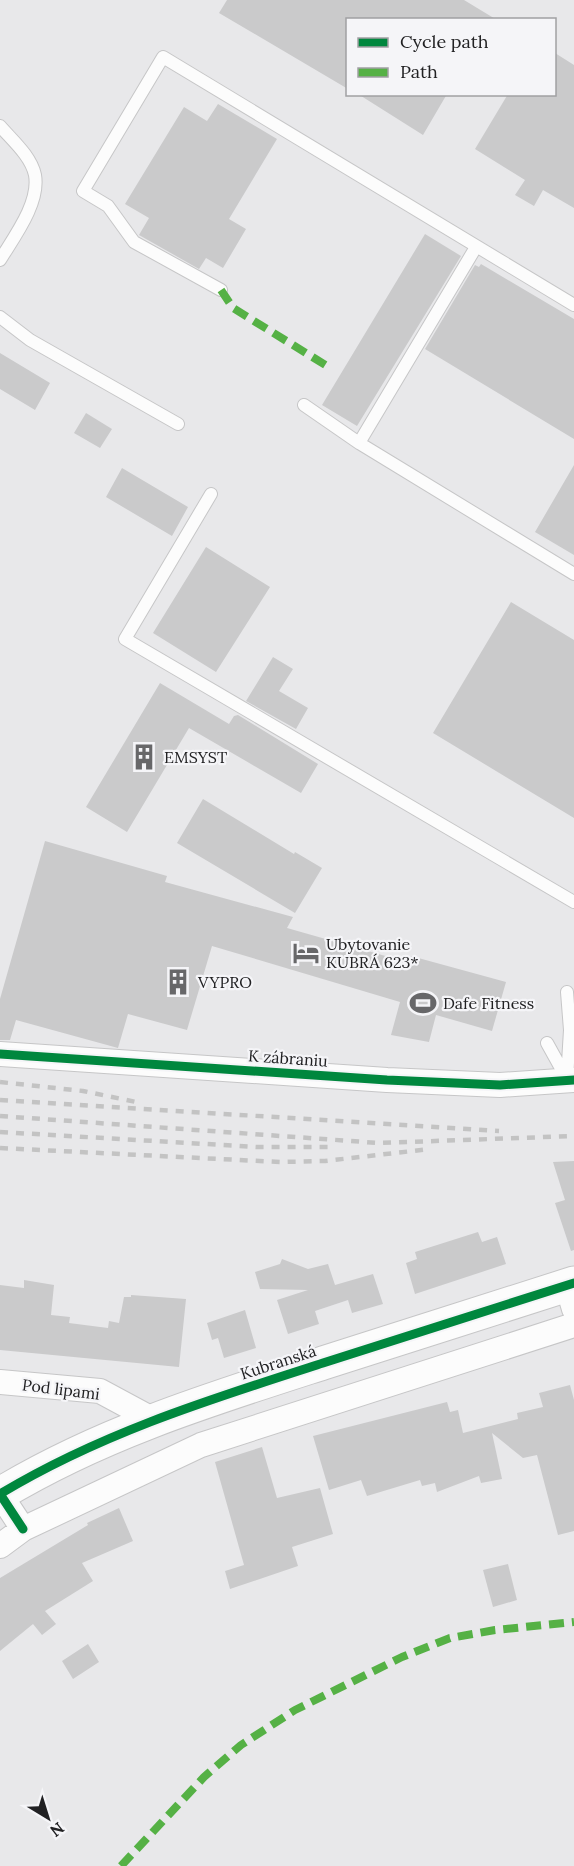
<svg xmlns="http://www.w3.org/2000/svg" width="574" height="1866" font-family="Lora,serif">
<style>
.building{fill:#cacacb}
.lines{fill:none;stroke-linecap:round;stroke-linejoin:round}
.lane-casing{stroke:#c6c6c7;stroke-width:14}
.street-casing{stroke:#c6c6c7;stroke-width:26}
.secondary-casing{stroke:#c6c6c7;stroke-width:35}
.lane{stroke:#fcfcfc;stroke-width:12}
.street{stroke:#fcfcfc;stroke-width:24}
.secondary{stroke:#fcfcfc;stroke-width:33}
.rail{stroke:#c3c3c3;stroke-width:4.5;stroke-dasharray:8 8;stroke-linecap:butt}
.quiet{stroke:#55b145;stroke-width:8;stroke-dasharray:15 8;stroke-linecap:butt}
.cycleway-casing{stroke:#f5f5f8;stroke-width:13}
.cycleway{stroke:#00873e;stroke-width:9}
.labels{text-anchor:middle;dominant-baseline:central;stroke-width:4.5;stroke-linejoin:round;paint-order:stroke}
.poi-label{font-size:16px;fill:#212123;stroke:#f5f5f8;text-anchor:start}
.street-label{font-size:16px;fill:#212123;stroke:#f5f5f8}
</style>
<rect width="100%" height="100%" fill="#e8e8ea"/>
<!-- building -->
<path class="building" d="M227,0H464L497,20H348V89L219,13Z
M555,53L574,65V208L543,190L534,206L515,195L525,180L475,149L508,94H555Z
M358,94H447L423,135Z
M218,104L277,139L229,219L246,229L223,268L206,258L199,269L139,235L149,218L125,204L184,107L207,121Z
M425,234L461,256L357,426L322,405Z
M481,264L574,319V439L425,349L475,265L479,267Z
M0,353L50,383L35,410L0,389Z
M86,413L112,429L100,448L74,433Z
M574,465V555L535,532Z
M122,468L188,507L172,536L106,497Z
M206,547L270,587L216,672L153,633Z
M511,602L574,640V818L433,733Z
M273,657L293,669L279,691L308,708L296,729L246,701Z
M160,683L229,724L234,716L238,715L318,764L301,793L189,728L127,832L86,807Z
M203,799L294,854L295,852L322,868L295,913L177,843Z
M45,841L167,876L165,882L293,917L287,928L410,963L411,956L506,982L492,1031L436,1015L429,1042L391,1035L400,1002L212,946L187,1030L128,1014L118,1048L16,1020L10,1040H0V999Z
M574,1161V1250L571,1251L555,1203L565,1200L553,1162Z
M478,1232L482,1242L497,1237L506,1264L415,1294L406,1263L417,1259L415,1252Z
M282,1259L308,1269L328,1264L335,1285L373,1274L383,1304L352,1313L348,1300L315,1311L319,1324L288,1334L277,1300L308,1290L260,1289L255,1272L280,1264Z
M24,1280L54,1285L51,1315L70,1317L69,1323L108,1328L109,1321L119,1323L124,1297H131V1295L186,1299L179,1367L0,1350V1285L24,1288Z
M245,1310L256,1348L224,1358L218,1338L212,1340L207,1323Z
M570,1385L574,1400V1531L558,1535L537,1455L523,1458L492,1433L502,1479L481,1483L479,1476L437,1492L435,1483L422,1486L420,1480L367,1496L361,1480L329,1490L313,1436L447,1402L450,1412L458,1410L463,1433L518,1419L517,1413L543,1407L539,1393Z
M262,1447L277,1498L320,1488L333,1534L292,1547L298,1566L230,1589L225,1571L244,1565L215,1462Z
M119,1508L133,1541L82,1563L93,1581L45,1611L56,1624L42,1635L33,1624L0,1651V1578L88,1525L87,1523Z
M508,1564L517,1600L493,1607L483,1570Z
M88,1644L99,1662L73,1679L62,1661Z"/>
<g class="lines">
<!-- lane casing -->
<g class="lane-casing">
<path id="lane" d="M0,126C12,140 31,156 35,175C40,203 14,237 0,260
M221,290L134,242L108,206L83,191L163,57L574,305
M0,317L30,340L178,424
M304,405L359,443L574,574
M359,443L476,247
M211,494L125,639L574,902
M567,992L570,1030
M547,1043L567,1079
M567,1079L570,1030L574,1023"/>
</g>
<!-- street casing -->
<g class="street-casing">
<path id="street" d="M0,1054L387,1080L500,1085L574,1080
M567,1285L574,1309
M0,1382L100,1391L152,1419
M0,1494L23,1529
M0,1546L23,1529L201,1445L574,1325"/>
</g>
<!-- secondary casing -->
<g class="secondary-casing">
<path id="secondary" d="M0,1494C101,1433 211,1399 323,1363C407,1337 490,1309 574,1283"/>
</g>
<!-- lane -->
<use href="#lane" class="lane"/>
<!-- street -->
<use href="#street" class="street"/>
<!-- secondary -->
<use href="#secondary" class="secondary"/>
<!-- rail -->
<path class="rail" d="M0,1082L83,1091L136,1102
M0,1100L499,1131
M0,1116L379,1143L574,1136
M0,1132L257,1147H330
M0,1148L280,1162L325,1161L430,1149"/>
<!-- quiet -->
<path class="quiet" d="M221,290L233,308L327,366
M121,1866L204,1777L241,1745L295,1710L402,1657L450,1638L495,1630L574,1622"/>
<!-- cycleway casing -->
<g class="cycleway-casing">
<path id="cycleway" d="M0,1054L387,1080L500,1085L574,1080
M23,1529L0,1494C101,1433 211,1399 323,1363C407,1337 490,1309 574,1283"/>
</g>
<!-- cycleway -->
<use href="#cycleway" class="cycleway"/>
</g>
<!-- icons -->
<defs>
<g id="building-bare" transform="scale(2.07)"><path d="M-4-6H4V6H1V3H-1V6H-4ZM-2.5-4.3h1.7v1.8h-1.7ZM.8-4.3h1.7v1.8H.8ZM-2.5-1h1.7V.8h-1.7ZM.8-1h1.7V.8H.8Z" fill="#676769" stroke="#f5f5f8" stroke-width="2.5" paint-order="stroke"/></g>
<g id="hotel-bare" transform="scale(2.07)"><path d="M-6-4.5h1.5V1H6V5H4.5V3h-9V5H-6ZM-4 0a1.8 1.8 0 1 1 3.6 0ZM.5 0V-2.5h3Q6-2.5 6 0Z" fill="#676769" stroke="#f5f5f8" stroke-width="2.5" paint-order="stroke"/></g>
<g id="stadium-bare" transform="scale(2.07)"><path d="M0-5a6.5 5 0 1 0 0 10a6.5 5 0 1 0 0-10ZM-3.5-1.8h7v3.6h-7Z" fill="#676769" stroke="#f5f5f8" stroke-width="2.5" paint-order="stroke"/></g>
</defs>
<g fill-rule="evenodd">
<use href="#building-bare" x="144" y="757"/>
<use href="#hotel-bare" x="306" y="953"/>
<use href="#building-bare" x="178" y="982"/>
<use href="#stadium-bare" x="423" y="1003"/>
</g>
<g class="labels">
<!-- poi labels -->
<g class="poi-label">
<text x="164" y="757">EMSYST</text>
<text x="326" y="944">Ubytovanie<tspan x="326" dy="18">KUBRÁ 623*</tspan></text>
<text x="198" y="982">VYPRO</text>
<text x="443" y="1003">Dafe Fitness</text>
</g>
<!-- street labels -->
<g class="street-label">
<text transform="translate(288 1058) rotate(4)">K zábraniu</text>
<text transform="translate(278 1362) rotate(-18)">Kubranská</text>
<text transform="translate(61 1389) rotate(7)">Pod lipami</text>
</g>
</g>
<!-- legend -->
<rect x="346" y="18" width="210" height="78" fill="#f5f5f8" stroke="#a0a0a3" stroke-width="1.5"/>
<rect x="358" y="38" width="30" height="9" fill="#00873e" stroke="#a0a0a3" stroke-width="1.5"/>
<text x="400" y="48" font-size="18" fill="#212123">Cycle path</text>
<rect x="358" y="68" width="30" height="9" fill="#55b145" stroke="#a0a0a3" stroke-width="1.5"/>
<text x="400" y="78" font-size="18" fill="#212123">Path</text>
<!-- north arrow -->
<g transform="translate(48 1818) rotate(142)" stroke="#f5f5f8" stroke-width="4.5" paint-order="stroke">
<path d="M0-4.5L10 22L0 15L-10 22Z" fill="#212123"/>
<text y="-9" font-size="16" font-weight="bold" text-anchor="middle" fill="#212123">N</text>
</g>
</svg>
